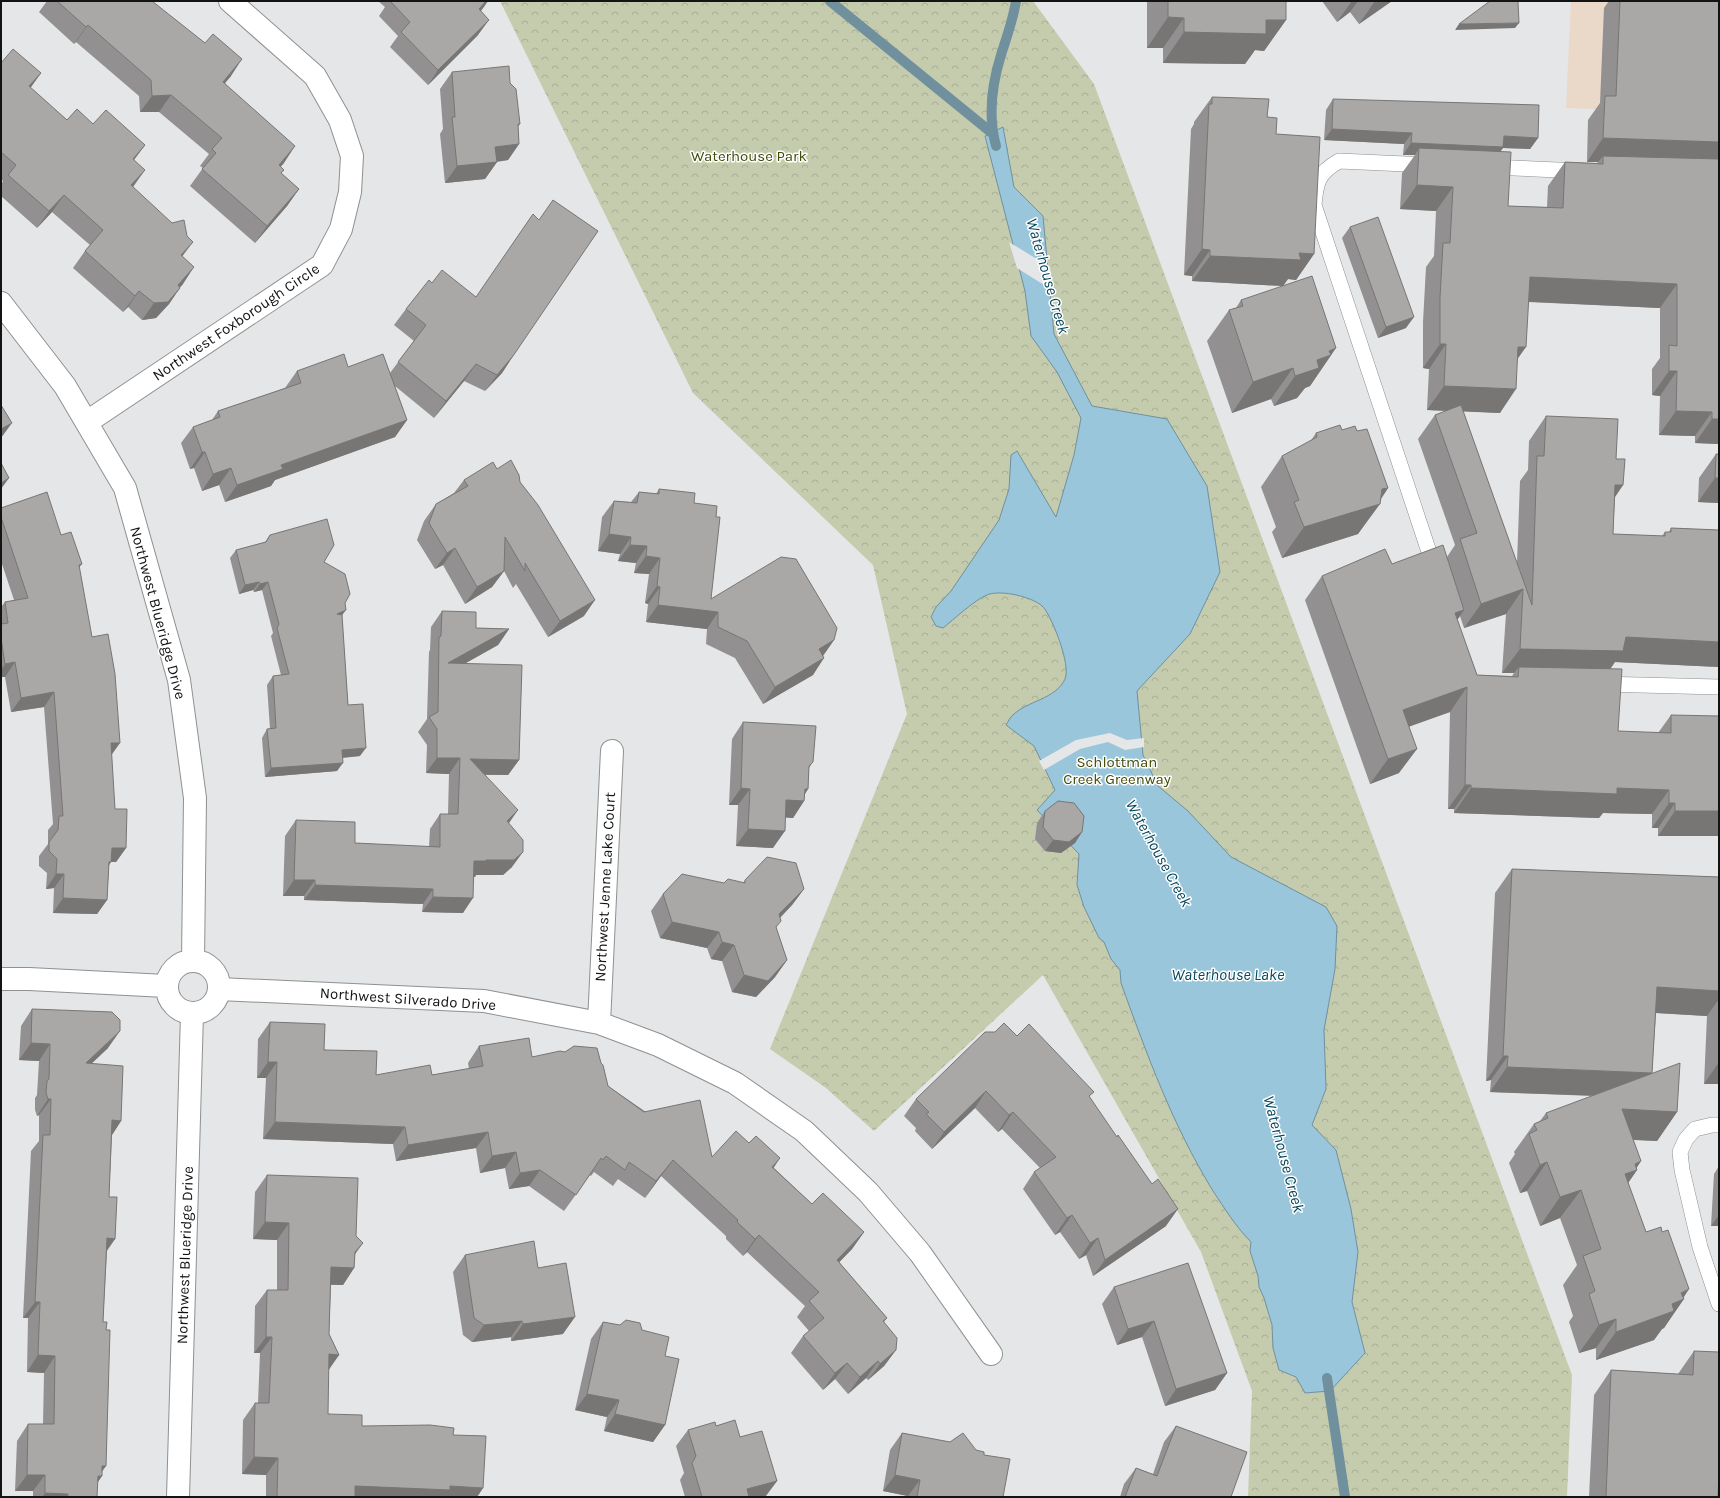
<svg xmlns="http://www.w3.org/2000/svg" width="1720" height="1498" font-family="Karla,sans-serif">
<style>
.commercial{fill:#ead8c8}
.park{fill:url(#park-crowns)}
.water{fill:#99c6da;stroke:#70909e}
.pier{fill:#e4e6e7}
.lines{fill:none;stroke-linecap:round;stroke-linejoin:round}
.stream{stroke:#70909e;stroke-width:10}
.service-casing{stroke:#8e9091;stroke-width:16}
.minor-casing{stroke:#8e9091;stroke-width:24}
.service{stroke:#fff;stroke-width:15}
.minor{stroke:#fff;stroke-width:22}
.wall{fill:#929090;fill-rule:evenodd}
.shaded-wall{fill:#777675}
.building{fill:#aaa8a7;stroke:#777675}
.labels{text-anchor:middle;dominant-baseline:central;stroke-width:3;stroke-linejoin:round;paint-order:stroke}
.park-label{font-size:15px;fill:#424b09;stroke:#fff}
.street-label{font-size:15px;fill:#121313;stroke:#fff}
.water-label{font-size:16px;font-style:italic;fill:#08475c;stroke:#fff}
</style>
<defs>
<pattern id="park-crowns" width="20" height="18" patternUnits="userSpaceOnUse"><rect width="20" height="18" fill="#c5ccae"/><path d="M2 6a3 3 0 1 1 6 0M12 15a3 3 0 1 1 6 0" fill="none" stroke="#a8ae95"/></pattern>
</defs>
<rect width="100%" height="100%" fill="#e4e6e7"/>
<!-- commercial -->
<path class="commercial" d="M1571,1H1719V114L1566,108Z"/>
<!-- park -->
<path class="park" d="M500,1H1033L1094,84L1572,1375L1567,1497H1248L1252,1391L1201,1252L1043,975L874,1131L826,1088L770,1049L907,714L873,565L693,393Z"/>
<!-- water -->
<path class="water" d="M1003,127L1014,187L1043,216L1054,334L1092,406L1167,419L1207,486L1220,572L1190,634L1137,691L1143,755L1158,786L1188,811L1231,857L1326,907L1337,926L1335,969L1324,1030L1326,1089L1312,1125L1336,1150L1351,1209L1358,1252L1352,1302L1365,1353L1330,1391L1305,1393L1296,1377L1279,1370L1273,1348L1272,1325L1264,1298L1259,1287L1258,1276L1250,1251L1251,1242C1236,1227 1225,1209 1213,1191C1173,1126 1147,1055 1121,983L1120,970L1111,959L1104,942L1099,938L1084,907L1077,885L1079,854L1037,810L1055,790L1034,746L1006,725C1008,722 1010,717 1013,715C1027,701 1056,699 1065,679C1071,665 1053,620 1044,608C1035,597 1000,589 987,595C976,599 953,620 943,628L936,626L931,617L936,607L951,591L999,520L1009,489L1011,455L1017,451L1056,517L1074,455L1081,418L1057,372L1031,336L1025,291L985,136Z"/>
<!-- pier -->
<path class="pier" d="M1009,242L1050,267L1052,290L1017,268Z
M1110,733L1127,740L1144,738V747L1125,750L1108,742L1080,749L1044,770L1039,761L1076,740Z"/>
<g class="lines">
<!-- stream -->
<path class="stream" d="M830,1L992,133
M996,146C988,117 992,84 1001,55C1007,36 1013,20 1016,1
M1327,1378L1345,1497"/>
<!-- service casing -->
<g class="service-casing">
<path id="service" d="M1428,165L1339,161C1318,173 1316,182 1314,205L1435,570
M1490,167L1580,171
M1600,684L1719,687
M1719,1125H1712L1695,1129L1686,1139L1680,1152L1682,1170L1700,1247L1719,1304"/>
</g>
<!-- minor casing -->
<g class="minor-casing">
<path id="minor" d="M1,303L65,386L125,488L179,680L195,798L193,961
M87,422L322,265L341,229L350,192L352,156L340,120L315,76L230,1
M167 987a26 26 0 1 1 52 0a26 26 0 1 1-52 0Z
M1,979H29L166,986
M219,989L484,1001L599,1023L658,1045L735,1083L804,1131L868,1192L920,1253L991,1354
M599,1023L612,751
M178,1497L192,1014"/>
</g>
<!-- service -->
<use href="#service" class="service"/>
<!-- minor -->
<use href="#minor" class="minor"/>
</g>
<!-- wall -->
<path class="wall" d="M47,1H152L231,76L225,83L284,163L280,167L282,174L299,189L287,206L255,243L190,186L203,168L200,166L209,154L159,112H140L139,96L76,42L74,44L39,12Z
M378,1H488L481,11L478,35L428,85L390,47L398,36L379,16L385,7Z
M1147,1H1286V20L1264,51L1255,50L1245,64L1163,63V48H1147Z
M1322,1H1392L1359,24L1350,12L1337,22Z
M1609,1H1719V444L1695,443V436L1659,435L1660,396L1652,395V369L1660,358V308L1528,302L1518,358L1500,413L1463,411L1517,563L1520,481L1528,470L1529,441L1546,416L1616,459L1623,485L1615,497L1613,534L1662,536L1665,532H1669L1671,528L1719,530V667L1615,662L1610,669L1618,731L1658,733L1671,715L1719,836H1658V828H1652V814L1603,813L1599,818L1454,813V809H1448L1450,712L1409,726L1399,773L1370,784L1305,600L1322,576L1392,564L1447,557L1455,545L1418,439L1435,415L1446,411L1427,410L1429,369L1423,368V322L1426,267L1434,256L1436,211L1400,209L1402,173L1415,155H1403L1404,144L1324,140L1326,110L1333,99L1538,138L1530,149L1503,148L1500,152L1508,206L1547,207L1548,186L1565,162L1597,163L1598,162H1587L1588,120L1600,103L1604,8ZM1506,614L1502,673H1514L1512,676L1477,675L1457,620L1460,616L1464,628Z
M1,63L41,73L30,88L67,120L93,124L145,145L134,160L133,187L182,257L183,284L180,287L169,304L156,318L142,320L128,307L123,312L73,268L85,251L90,245L52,212L37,228L1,196V185L3,181L1,179Z
M452,72L510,83L520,124L518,127L519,144L508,160L497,162L485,179L445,183L440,134L443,129L440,89Z
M1212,97L1267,117L1276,134L1314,254L1296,280L1288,279L1283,286L1192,281V276L1184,275L1191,129L1194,124V122Z
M1350,227L1406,328L1378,338L1342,238Z
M1241,300L1331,355L1310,386L1305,388L1297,398L1274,406L1271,399L1232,413L1207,341L1229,310L1236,308Z
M406,309L513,356L502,373L485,391L464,381L434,418L395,386L407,420L395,437L275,480L271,486L225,502L219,485L202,491L194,468L190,469L181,443L193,427L212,420L218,411L285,388L297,371L348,367L390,373L414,341L394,325Z
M1342,430L1357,431L1388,488L1358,534L1282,558L1272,532L1276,527L1261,487L1282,456L1310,442L1316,433Z
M1716,454H1719V503L1698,502L1699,478Z
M497,469L520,482L584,616L548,637L516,584L513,588L504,571L492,587L465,604L443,565L435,569L417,540L424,521L436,504L454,493L464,480Z
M659,489L694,503L716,517L711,599L834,640L823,656L813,675L763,704L735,658L706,644L707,629L646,622L648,604L645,603L649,574L634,573L636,563L618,561L620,554L598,551L602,517L614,501L631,502L639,492L656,494Z
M1,508L61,535L82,564L79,568L111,755L115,809L126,848L116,862H111L109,865L107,900L97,914L53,913L54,888L46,889L47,873L39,866V856L48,844V830L53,824L44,707L11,712L5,677H1V607L5,602L14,600L1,561Z
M270,535L324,562L345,603L342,616L348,705L360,756L343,758L337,771L265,777L262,738L267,729H270L267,685L273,676L281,675L271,636L273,633L262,590L254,592L253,590L239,594L230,558L236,550L265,542Z
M442,611L476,628L509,629L498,645L464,664L519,760L508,775H485L509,823L512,867L503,875H476L475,877H474L463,913L422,912L423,904L304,900V896H283L285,836L296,820L355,843L429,847L430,829L440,814H448L449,774L426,773L427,745L418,732L427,719L429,652L430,650L431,627Z
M743,722L813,762L809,768L808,789L805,794L804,801L793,818L785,817L773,848L736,846L738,805H729L732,739Z
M1045,811L1082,832L1075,843L1061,853L1045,851L1035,839L1037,823Z
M1512,869L1719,877V1084H1704L1707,1016L1656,1013L1652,1073L1677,1112L1657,1141L1633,1140L1641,1161L1636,1168L1637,1170L1628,1183L1646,1232L1683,1298L1664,1328L1662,1329L1654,1340L1596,1360V1348L1579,1353L1569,1322L1573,1316L1563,1285L1577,1265L1560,1218L1540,1226L1527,1191L1520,1193L1509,1163L1515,1154L1514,1152L1534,1124L1540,1121L1546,1113L1593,1096L1490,1092L1491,1080L1486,1081L1495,893Z
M745,880L804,889L792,905L780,918L776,928L787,960L775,977L756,997L732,992L722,961L711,959L707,948L660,938L651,911L663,894L724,883L744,882Z
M32,1009L108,1048L91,1064L121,1121L112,1135L109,1197L115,1239L107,1251L103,1322L102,1476L97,1483V1497H33V1491H15L17,1441L28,1424H43L44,1373L27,1372L28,1318H23L31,1151L39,1141V1115L37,1116L35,1110V1098L37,1095L39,1061L19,1060L21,1026Z
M270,1022L376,1075H432L469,1069L468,1063L479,1046L532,1057L601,1063L608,1086L712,1157L774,1168L812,1204L864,1232L852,1249L839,1262L887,1318L884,1322L896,1350L884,1366L868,1380L866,1378L848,1394L835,1379L823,1390L791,1353L803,1336L809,1331L797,1317L805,1306L747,1252L743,1256L726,1239V1236L661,1176L645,1198L618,1179L613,1186L594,1172L591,1176L590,1175L564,1211L529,1186L509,1189L505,1168L480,1173L476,1148L396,1161L393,1144L263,1139L266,1078H257L258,1039Z
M1017,1036L1089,1098L1166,1226L1093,1276L1086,1255L1079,1259L1060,1232L1055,1235L1023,1189L1034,1172L1040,1168L1002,1129L998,1132L975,1108L932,1149L915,1131L916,1128L904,1116L916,1099Z
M1719,1166V1226H1711L1714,1174Z
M267,1175L355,1255L354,1268L343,1285H331L329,1334L339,1355L328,1370V1414L362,1426L453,1435L483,1488L477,1497H266V1475L242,1474L243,1420L255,1403H258L260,1353H254L255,1306L267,1290H277V1240L253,1239L255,1192Z
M465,1255L538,1268L563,1334L511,1341V1337L472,1342L463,1335L453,1272Z
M1114,1287L1227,1373L1215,1390L1165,1406L1142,1337L1117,1345L1102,1304Z
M603,1322L642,1330L665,1425L653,1442L604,1431L607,1417L575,1410L591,1339Z
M1694,1351L1718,1497H1589L1594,1395L1611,1370L1678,1374Z
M716,1426L740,1437L777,1481L765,1497H685L680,1480L684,1473L676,1446L688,1430Z
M1176,1426L1231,1497H1120L1124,1484L1136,1468L1153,1474L1164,1442Z
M902,1433L976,1450L984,1455L1003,1497H908V1496L883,1491L890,1450Z"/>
<!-- shaded-wall -->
<path class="shaded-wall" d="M486,1H488L480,12L479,9Z
M1352,1H1358L1350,12L1337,22Z
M1375,1H1392L1359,24Z
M1168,17L1184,18L1163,48H1147Z
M489,20L478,35L428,85L438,70Z
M1266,20H1286L1264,51L1255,50L1245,64L1163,63L1184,32Z
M1519,23L1515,28L1455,30L1459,24Z
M88,25L76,42L74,44L86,27Z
M242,59L231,76L212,98L223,82Z
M41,73L29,90V86Z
M171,95L159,112H140L152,96Z
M1332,129L1412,133L1404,144L1324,140Z
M1504,136L1538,138L1530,149L1503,148L1495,158L1419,148L1415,155H1403L1411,143Z
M1603,138L1719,142V167L1603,156L1598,162H1587Z
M519,144L508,160L492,162H497L485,179L445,183L457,166L495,147Z
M145,145L133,161V159Z
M295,146L284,163L267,182L279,165Z
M145,170L133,187L131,185Z
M1417,185L1453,187L1436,211L1400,209Z
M299,189L287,206L255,243L267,226Z
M64,195L52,212L37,228L49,211Z
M193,242L181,258V255Z
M1202,249L1210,250L1192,276L1184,275Z
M1299,253L1314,254L1296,280L1288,279L1283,286L1192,281L1210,256Z
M194,267L183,284L167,302L180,288L169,304L156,318L142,320L154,303L178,285Z
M1530,277L1677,284L1660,308L1513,301Z
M139,291L128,307L123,312L135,296Z
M1414,317L1406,328L1378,338L1386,327Z
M1440,344H1446L1429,369L1423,368Z
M1518,347H1526L1509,371Z
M1336,348L1310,386L1305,388L1297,398L1274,406L1295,376L1329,351Z
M513,356L502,373L485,391L497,375Z
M476,364L464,381L434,418L446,401Z
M1293,368L1271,399L1232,413L1253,382Z
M1669,371H1677L1660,396L1652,395Z
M1444,386L1516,389L1500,413L1427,410Z
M1676,411L1712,412L1695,436L1659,435Z
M1712,419H1719V444L1695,443Z
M407,420L395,437L275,480L271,486L225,502L237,485L281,465Z
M12,423L1,438V429Z
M202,452H205L194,468L190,469Z
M231,468L219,485L202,491L213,474Z
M9,478L1,489V483Z
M1715,478H1719V503L1698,502Z
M1615,485H1623L1606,510Z
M1388,488L1377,505L1380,504L1358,534L1282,558L1304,527L1382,489Z
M609,534L631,537L620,554L598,551Z
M630,545L647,546L636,563L618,561Z
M455,548L443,565L435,569L447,553Z
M646,556L660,558L649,574L634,573Z
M504,571L492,587L465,604L477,587Z
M259,582L253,590L239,594L245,585Z
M268,582L262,590L254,592L260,584Z
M657,586L660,587L648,604L645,603Z
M1523,589L1506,614L1464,628L1481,604Z
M595,600L584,616L548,637L560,621Z
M658,605L718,612L707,629L646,622Z
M346,610L340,618L337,614Z
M1464,610L1447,635L1455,613Z
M509,629L498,645L439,678L448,663Z
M1626,637L1719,642V667L1615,662L1606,675L1519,667L1514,673H1502L1520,649Z
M834,640L822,657L819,649Z
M824,658L813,675L763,704L775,687Z
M15,662L5,677H1V670L5,664Z
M1467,687L1450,712L1386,735L1403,710Z
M54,692L44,707L11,712L21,698Z
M111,743H120L110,757Z
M366,748L360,756L336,758L342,750Z
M1417,749L1399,773L1370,784L1388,759Z
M437,758H460L449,774L426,773Z
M470,759L519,760L508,775L459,774Z
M343,763L337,771L265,777L271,768Z
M1465,785H1471L1454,809H1448Z
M741,788L750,789L738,805H729Z
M1471,788H1617L1669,790L1652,814L1603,813L1599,818L1454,813Z
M805,789H808L800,801H804L793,818L775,817L786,800Z
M1669,803H1675L1658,828H1652Z
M518,810L507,826V821Z
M1675,811H1719V836H1658Z
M748,829L785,831L773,848L736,846Z
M1082,832L1075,843L1061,853L1045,851L1053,840Z
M112,848H126L116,862H111L101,877Z
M523,852L512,867L503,875H476L475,877H463L474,861Z
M56,874H64L54,888L46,889Z
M294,880H315L304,896H283Z
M315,885L433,889L423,904L304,900Z
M804,889L792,905L767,931L779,914Z
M433,897L473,898L463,913L422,912Z
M63,898L107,900L97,914L53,913Z
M672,922L719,932L707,948L660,938Z
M722,942L734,945L722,961L711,959Z
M787,960L775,977L756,997L732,992L744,975Z
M1657,987L1719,991V999L1707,1016L1640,1012Z
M120,1031L108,1048L74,1080L86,1063Z
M31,1043L50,1044L39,1061L19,1060Z
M1503,1056H1508L1491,1080L1486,1081Z
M268,1062H277L266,1078H257Z
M1719,1062V1084H1704Z
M1507,1067L1652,1073L1635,1097L1490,1092Z
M986,1091L975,1108L932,1149L944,1132Z
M48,1099H51L39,1115L37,1116Z
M1622,1109L1677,1112L1657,1141L1601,1138Z
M1013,1112L1002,1129L998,1132L1009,1115Z
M112,1120L121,1121L110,1138Z
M275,1122L405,1127L393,1144L263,1139Z
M488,1132L476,1148L396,1161L408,1145Z
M516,1152L505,1168L480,1173L492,1156Z
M780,1158L769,1175L772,1167Z
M673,1160L661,1176L645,1198L656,1181Z
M1641,1161L1634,1172L1637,1170L1617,1199L1625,1174L1635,1164Z
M1547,1162L1527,1191L1520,1193L1540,1165Z
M540,1170L529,1186L509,1189L520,1173Z
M1581,1190L1560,1218L1540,1226L1560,1197Z
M1178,1209L1166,1226L1093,1276L1105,1260Z
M1072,1215L1060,1232L1055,1235L1067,1218Z
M1719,1215V1226H1711Z
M265,1222L289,1223L277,1240L253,1239Z
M864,1232L852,1249L826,1276L837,1260Z
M759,1235L747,1252L743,1256L755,1239Z
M107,1238L115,1239L103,1255Z
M1098,1238L1086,1255L1079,1259L1090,1243Z
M363,1243L351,1260L354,1268L343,1285L320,1284L331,1267L355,1252Z
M1689,1289L1682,1300L1684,1299L1664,1328L1662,1329L1654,1340L1596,1360L1616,1332L1672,1304L1681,1293Z
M35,1302H40L28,1318H23Z
M575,1317L563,1334L511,1341L523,1324Z
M1616,1319L1596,1348L1579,1353L1599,1325Z
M522,1321L511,1337L472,1342L484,1325Z
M1154,1321L1142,1337L1117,1345L1128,1329Z
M266,1337H272L260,1353H254Z
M896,1350L884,1366L868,1380L880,1364Z
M329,1354L339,1355L328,1371Z
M38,1355L55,1356L44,1373L27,1372Z
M878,1361L866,1378L848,1394L860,1377Z
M847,1363L835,1379L823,1390L835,1373Z
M1227,1373L1215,1390L1165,1406L1176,1389Z
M587,1394L619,1400L607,1417L575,1410Z
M615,1414L665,1425L653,1442L604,1431Z
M254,1457L278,1458L266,1475L242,1474Z
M102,1466H106L99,1476H102L91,1492L86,1493Z
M27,1475H45L33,1491H15Z
M895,1475L920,1480L908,1496L883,1491Z
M777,1481L765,1497H741L747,1489Z
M355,1486H450L483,1488L477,1497H347Z
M45,1493L68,1494L66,1497H42Z"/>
<!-- building -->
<path class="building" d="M57,1H152L205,43L213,34L242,59L223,82L295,146L279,165L284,170L281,173L299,189L267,226L202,169L216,153L212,149L222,138L171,95L152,96L151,80L88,25L86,27Z
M390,1H486L479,9L489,20L438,70L401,32L410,22Z
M1168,1H1286V20H1266V34L1184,32V18L1168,17Z
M1490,1H1518L1519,23L1459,24Z
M1620,1H1719V142L1603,138L1605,96H1616Z
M13,49L41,73L29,86L67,120L77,109L93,124L106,110L145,145L133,159L145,170L131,185L172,223L184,220L187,236L193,242L181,255L194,267L178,285L180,288L168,302L154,303L139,291L135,296L85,251L103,230L64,195L49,211L8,175L16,165L1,152V63Z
M509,66L510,83L516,89L520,124H518L519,144L495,147L497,162L457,166L452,117H455L452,72Z
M1212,97L1269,99L1267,117L1277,118L1276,134L1320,137L1314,254L1299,253L1301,260L1210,256V250L1202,249L1209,104H1212Z
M1333,99L1539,105L1538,138L1504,136L1503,147L1411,143L1412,133L1332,129Z
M1419,148L1511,152L1508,206L1563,208L1565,162L1603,164V156L1719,159V419H1712V412L1676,411L1677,371H1669V345L1677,346V284L1530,277L1526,347H1518L1516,389L1444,386L1446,344H1440V298L1443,243H1450L1453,187L1417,185Z
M553,200L598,231L513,356L497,375L476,364L446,401L398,362L426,325L406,309L429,280L432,283L442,270L476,297L533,214L539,220Z
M1378,217L1414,317L1386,327L1350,227Z
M1312,276L1336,348L1329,351L1331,355L1317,360L1319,368L1295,376L1293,368L1253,382L1229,310L1243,306L1241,300Z
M344,354L348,367L383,354L407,420L281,465L283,469L237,485L231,468L213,474L205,452H202L193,427L220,417L218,411L301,383L297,371Z
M1,405L12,423L1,429Z
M1461,405L1532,605L1537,456H1544L1546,416L1618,419L1616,459H1625L1623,485H1615L1613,534L1665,536V532H1671V528L1719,530V642L1626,637L1623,651L1520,649L1523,589L1481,604L1460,539L1477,533L1435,415Z
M1340,425L1342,430L1355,426L1357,431L1367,429L1388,488L1382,489L1380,504L1304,527L1294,502L1299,500L1282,456L1317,437L1316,433Z
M1716,454H1719V478H1715Z
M511,460L519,475L520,482L538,505L595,600L560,621L525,563V571L505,537L504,571L477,587L455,548L447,553L429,523L436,504L468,486L464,480L493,462L497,469Z
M1,463L9,478L1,483Z
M659,489L695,493L694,503L717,506L716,517H720L711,599L781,557L796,559L837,628L834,640L819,649L824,658L775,687L747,641L718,627V612L658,605L660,587L657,586L660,558L646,556L647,546L630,545L631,537L609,534L614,501L637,503L639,492L659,494Z
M47,492L61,535L71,532L82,564L79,565L92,637L108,634L115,674L120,743H111L115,809H127L126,848H112L111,862H109L107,900L63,898L64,874H56L57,859L49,851V842L58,830L59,816H63L54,692L21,698L15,662L5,664L1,638V624L8,623L5,602L28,598L1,517V508Z
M327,519L334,545L324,562L345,574L350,594L345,603L346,610L337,614L342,615L348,705L363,704L366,748L342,750L343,763L271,768L267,729L276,728L273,676L289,674L277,628L279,624L268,582L260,584L259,582L245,585L236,550L266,542L270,535Z
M1443,545L1464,610L1455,613L1477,675L1518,677L1519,667L1622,669L1618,731L1671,733V715L1719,716V811H1675V803H1669V790L1617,788V794L1471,788V785H1465L1467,687L1403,710L1417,749L1388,759L1322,576L1385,549L1392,564Z
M442,611L476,612V628L509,629L448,663L522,665L519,760L470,759L518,810L507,821L523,840V852L514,860H486V861H474L473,898L433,897V889L315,885V880H294L296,820L355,822V843L440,847V814H458L460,758H437V729L429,717L438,712L439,637L441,636Z
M743,722L816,726L813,762L809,766L808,789H805L804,801L786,800L785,831L748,829L750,789L741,788Z
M1058,801L1074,803L1084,816L1082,832L1069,842L1053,840L1043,827L1045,811Z
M767,857L796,863L804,889L779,914L781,921L776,927L787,960L768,981L744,975L734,945L722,942L719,932L672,922L663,894L682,874L724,883L728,879L745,883V880Z
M1512,869L1719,877V991L1657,987L1652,1073L1507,1067L1508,1056H1503Z
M32,1009L112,1012L120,1020V1031L86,1063L123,1066L121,1121L112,1120L109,1197H117L115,1239L107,1238L103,1322H107L106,1330H110L106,1466H102V1476H98L97,1497H68V1494L45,1493V1475H27L28,1424H54L55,1356L38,1355L40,1302H35L43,1135H50L51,1099H48L46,1093L47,1081L49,1079L50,1044L31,1043Z
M270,1022L325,1024L324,1050L377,1051L376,1075L430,1065L432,1075L483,1066L479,1046L529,1038L532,1057L560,1051L565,1052L574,1046L597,1048L601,1063L603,1065L608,1086L644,1112L700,1100L712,1157L736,1131L749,1143L756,1136L780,1158L772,1167L812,1204L823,1193L864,1232L837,1260L887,1318L883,1321L897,1338L896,1350L880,1364L878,1361L860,1377L847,1363L835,1373L803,1336L824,1318L809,1301L819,1292L759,1235L755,1239L737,1222L738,1220L673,1160L656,1181L629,1162L625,1170L606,1156L603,1160L601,1158L576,1195L540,1170L520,1173L516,1152L492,1156L488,1132L408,1145L405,1127L275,1122L277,1062H268Z
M1004,1023L1017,1036L1029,1024L1094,1092L1089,1096L1117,1137L1118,1135L1152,1184L1158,1179L1178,1209L1105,1260L1098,1238L1090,1243L1072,1215L1067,1218L1034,1172L1056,1157L1013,1112L1009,1115L986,1091L944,1132L926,1114L929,1112L916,1099L985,1032H995Z
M1680,1063L1677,1112L1622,1109L1641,1161L1635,1164L1637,1170L1625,1174L1646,1232L1661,1227L1662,1232L1668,1230L1689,1289L1681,1293L1684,1299L1672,1304L1674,1311L1616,1332V1319L1599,1325L1589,1294L1595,1291L1583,1256L1601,1249L1581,1190L1560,1197L1547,1162L1540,1165L1529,1134L1537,1130L1534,1124L1548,1118L1546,1113Z
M267,1175L358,1178L356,1236L363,1243L355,1252L354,1268L331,1267L329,1334L339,1355L329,1354L328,1414L362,1415V1426L430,1425L454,1428L453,1435L486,1436L483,1488L450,1486V1490L355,1486V1497H277L278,1458L254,1457L255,1403H269L272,1337H266L267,1290H288L289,1223L265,1222Z
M534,1241L538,1268L566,1263L575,1317L523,1324L522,1321L484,1325L474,1318L465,1255Z
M1188,1263L1227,1373L1176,1389L1154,1321L1128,1329L1114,1287Z
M626,1320L640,1323L642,1330L669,1337L665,1356L679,1359L665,1425L615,1414L619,1400L587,1394L603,1322L620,1325Z
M1694,1351L1719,1352V1470L1718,1497H1606L1611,1370L1693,1375Z
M735,1420L740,1437L762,1431L777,1481L747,1489L749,1497H702L692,1463L696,1456L688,1430L715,1422L716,1426Z
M1176,1426L1247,1452L1231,1497H1125L1136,1468L1157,1476Z
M902,1433L950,1442L963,1433L976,1450L984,1452V1455L1010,1459L1003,1497H917L920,1480L895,1475Z"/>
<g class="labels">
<!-- park labels -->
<g class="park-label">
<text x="749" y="156">Waterhouse Park</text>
<text x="1117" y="762">Schlottman<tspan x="1117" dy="17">Creek Greenway</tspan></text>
</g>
<!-- street labels -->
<g class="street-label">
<text transform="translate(236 322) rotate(-34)">Northwest Foxborough Circle</text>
<text transform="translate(158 613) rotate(75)">Northwest Blueridge Drive</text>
<text transform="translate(605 887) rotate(-87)">Northwest Jenne Lake Court</text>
<text transform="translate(408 999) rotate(4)">Northwest Silverado Drive</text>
<text transform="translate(185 1255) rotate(-88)">Northwest Blueridge Drive</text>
</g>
<!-- water labels -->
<g class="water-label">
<text transform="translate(1048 276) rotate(74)">Waterhouse Creek</text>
<text transform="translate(1159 853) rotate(61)">Waterhouse Creek</text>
<text x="1228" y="974">Waterhouse Lake</text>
<text transform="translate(1284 1154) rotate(75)">Waterhouse Creek</text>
</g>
</g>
<!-- border -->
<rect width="1720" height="1498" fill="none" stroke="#121313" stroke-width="4"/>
</svg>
